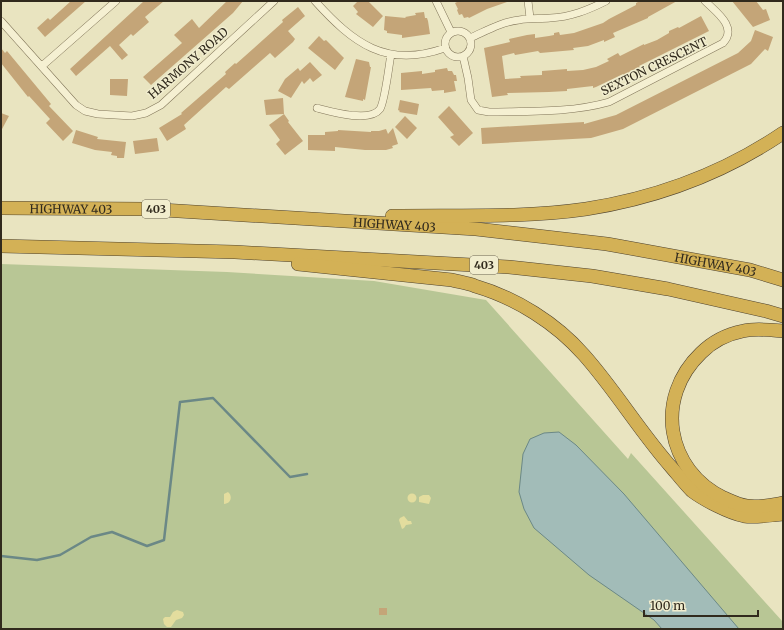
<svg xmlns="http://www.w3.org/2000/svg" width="784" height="630" font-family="Merriweather,serif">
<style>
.green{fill:#b8c695}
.sand{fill:#e3dd9e}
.water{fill:#a2bcb8;stroke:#6b8886}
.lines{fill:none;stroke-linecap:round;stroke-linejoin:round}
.stream{stroke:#6b8886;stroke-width:2.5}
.building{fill:#c4a578}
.street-casing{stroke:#817559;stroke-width:8}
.highway-casing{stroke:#4e422e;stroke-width:14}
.street{stroke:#f5f0d2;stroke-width:7}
.highway{stroke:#d3b156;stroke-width:13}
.labels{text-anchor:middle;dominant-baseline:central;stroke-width:3;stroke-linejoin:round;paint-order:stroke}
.shield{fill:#f1edce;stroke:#6b6452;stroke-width:1}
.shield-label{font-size:11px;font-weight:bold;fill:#312a1d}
.street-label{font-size:12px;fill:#312a1d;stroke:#f1edce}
</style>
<rect width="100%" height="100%" fill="#e9e4c0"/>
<!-- green -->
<path class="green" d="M1,264L227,272L374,281L486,300L628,459L631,453L783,622V629H1Z"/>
<!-- sand -->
<path class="sand" d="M228,492C233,496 231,504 224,504V494Z
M407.5 498a4.5 4.5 0 1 1 9 0a4.5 4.5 0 1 1-9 0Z
M423,495H429L431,498L429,504L419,502V497Z
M404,516L408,521H411L412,524L406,525L404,528L402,529L399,520L400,518Z
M177,610L183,612L184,615L182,618L176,620L171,627H167L164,624L163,619L165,617H170L173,612Z"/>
<!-- water -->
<path class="water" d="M559,432L576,445L624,494L739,629H662L654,620L589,575L534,528L524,509L519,492L523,454L530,439L544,433Z"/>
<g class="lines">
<!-- stream -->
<path class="stream" d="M1,556L37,560L60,555L91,537L112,532L147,546L164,540L180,402L213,398L290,477L307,474"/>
</g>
<!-- building -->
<path class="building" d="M71,1H86L45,37L37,28L48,18L50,20Z
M144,1H164L145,17L149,22L133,36L131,34L119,45L128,55L122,60L110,46L76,76L70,69Z
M227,1H243L233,13L151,85L143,77L182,43L174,35L192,19L199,28Z
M358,1H368L383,16L373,27L356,14L358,12L353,6Z
M459,1H507V2L487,9L469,18L468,17L464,18L462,14L459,15L457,10L458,9L455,3Z
M640,1H677L648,17V18L613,33L615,37L604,42V40L588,46L573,48L574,50L540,53L538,51L515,55L514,53L502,56L505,79L521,78L520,76L542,75V71L567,69V71L583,70L596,67L609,61L607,59L618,53L620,56L644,44V45L657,40L669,33V31L678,27L679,28L701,16L709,31L639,66L640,67L623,75V74L596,87L593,88V86L567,89V91L549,92L507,93L508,95L492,97L484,48L510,42L509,39L527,35L535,34V38L549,36L554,35V33L559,32L560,35L574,33L603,23L609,19L636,5V3Z
M732,1H756L763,10L766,9L770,20L753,27Z
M298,7L305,16L288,31L295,39L293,42L275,58L270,53L229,89L226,87L184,125L186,129L167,141L159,128L182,114L181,113L226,74L225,72L235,63L236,64L283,22L282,20Z
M424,12L425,18H427L428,21L430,34L402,38V35L387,33V31L384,30L385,16L406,18L405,17L416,15L415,13Z
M755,30L773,37L768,51L765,49L751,64L623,129L591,138L482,144L481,128L584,122V124L616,115L738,53L751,41Z
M319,36L324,41L326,40L344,58L335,70L308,48Z
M1,48L5,53L7,51L51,104L49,106L73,131L63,141L46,123L50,119L29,96L28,97L1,63Z
M356,59L369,62L370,67H371L365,100L363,99V101L345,97Z
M310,62L322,75L313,82L310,78L304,84L302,81L291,98L278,91L285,79L298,68L300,71Z
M447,68L448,71H452L454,75H456L457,81H454L456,91L444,93V90L432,91L431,88L401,90V73L422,71V74L435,72V70Z
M110,79H128L127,96L110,95Z
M283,98L284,114L266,115L264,100Z
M400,100L419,104L417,115L399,112L400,111L398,110Z
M449,106L473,133L459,146L450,137L454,135L438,117Z
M1,113L9,116L1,131Z
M284,114L289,121L288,122L303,141L285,155L276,144L280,140L269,125Z
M405,116L417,128L407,139L395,127Z
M393,128L398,144L392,146L393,148L386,150H365L335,147V151L308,150V135H325V132L338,131V130L371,132V131H379L386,129L388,134Z
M76,130L98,137L97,139L126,142L124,158H117V156L111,155L112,152L95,150L72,143Z
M157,138L159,151L135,154L133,141Z
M379,608H387V615H379Z"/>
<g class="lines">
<!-- street casing -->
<g class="street-casing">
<path id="street" d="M315,1C353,43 386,69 445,48
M436,1L451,32
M528,1L530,18
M1,21L76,105L85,111L98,114L132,116L146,113L161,105L274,1
M445 44a13 13 0 1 1 26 0a13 13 0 1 1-26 0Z
M470,38C486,31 501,22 519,20C529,18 540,19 550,18C571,17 588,10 606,1
M463,56L468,78L471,100L478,110L489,112C529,111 570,113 609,102L723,43C738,27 716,12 705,1
M42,66L116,1
M317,108C332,112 370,123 380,109C385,101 389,65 391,54"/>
</g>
<!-- highway casing -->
<g class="highway-casing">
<g id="highway">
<path id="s1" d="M1,208L146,209L476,229L607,244L750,270L783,280"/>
<path d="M392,216C456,215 524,218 586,209C656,198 724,173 783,133"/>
<path d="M1,246L235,252L509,267L592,276L668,289L766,311L783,316"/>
<path d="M298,264L452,280C459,282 468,283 475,286C516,298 556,323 584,355C616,391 640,432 672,468C678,475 685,484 692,491C704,500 729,513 744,516C756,518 770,515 783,514"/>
<path d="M783,331C770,330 756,328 743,331C728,334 712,342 701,353C654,398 666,470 724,498C731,501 739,505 747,506C758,508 772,505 783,503"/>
</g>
</g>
<!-- street -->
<use href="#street" class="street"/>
<!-- highway -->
<use href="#highway" class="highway"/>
</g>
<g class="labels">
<!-- shield labels -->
<g class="shield">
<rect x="142" y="200" width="28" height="18" rx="3"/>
<rect x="470" y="256" width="28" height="18" rx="3"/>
</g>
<g class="shield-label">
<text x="156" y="209">403</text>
<text x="484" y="265">403</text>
</g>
<!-- street labels -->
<g class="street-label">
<text transform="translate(188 63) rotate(-41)">HARMONY ROAD</text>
<text transform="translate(654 66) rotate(-26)">SEXTON CRESCENT</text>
<text stroke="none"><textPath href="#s1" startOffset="70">HIGHWAY 403</textPath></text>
<text stroke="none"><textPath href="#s1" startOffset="394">HIGHWAY 403</textPath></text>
<text stroke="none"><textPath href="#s1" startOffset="718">HIGHWAY 403</textPath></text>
</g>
</g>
<!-- border -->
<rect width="784" height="630" fill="none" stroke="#312a1d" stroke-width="4"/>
<!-- scale -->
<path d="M644 610v6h114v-6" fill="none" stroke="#312a1d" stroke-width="2"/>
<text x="650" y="610" font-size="12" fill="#312a1d" stroke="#f1edce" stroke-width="3" paint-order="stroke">100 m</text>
</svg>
